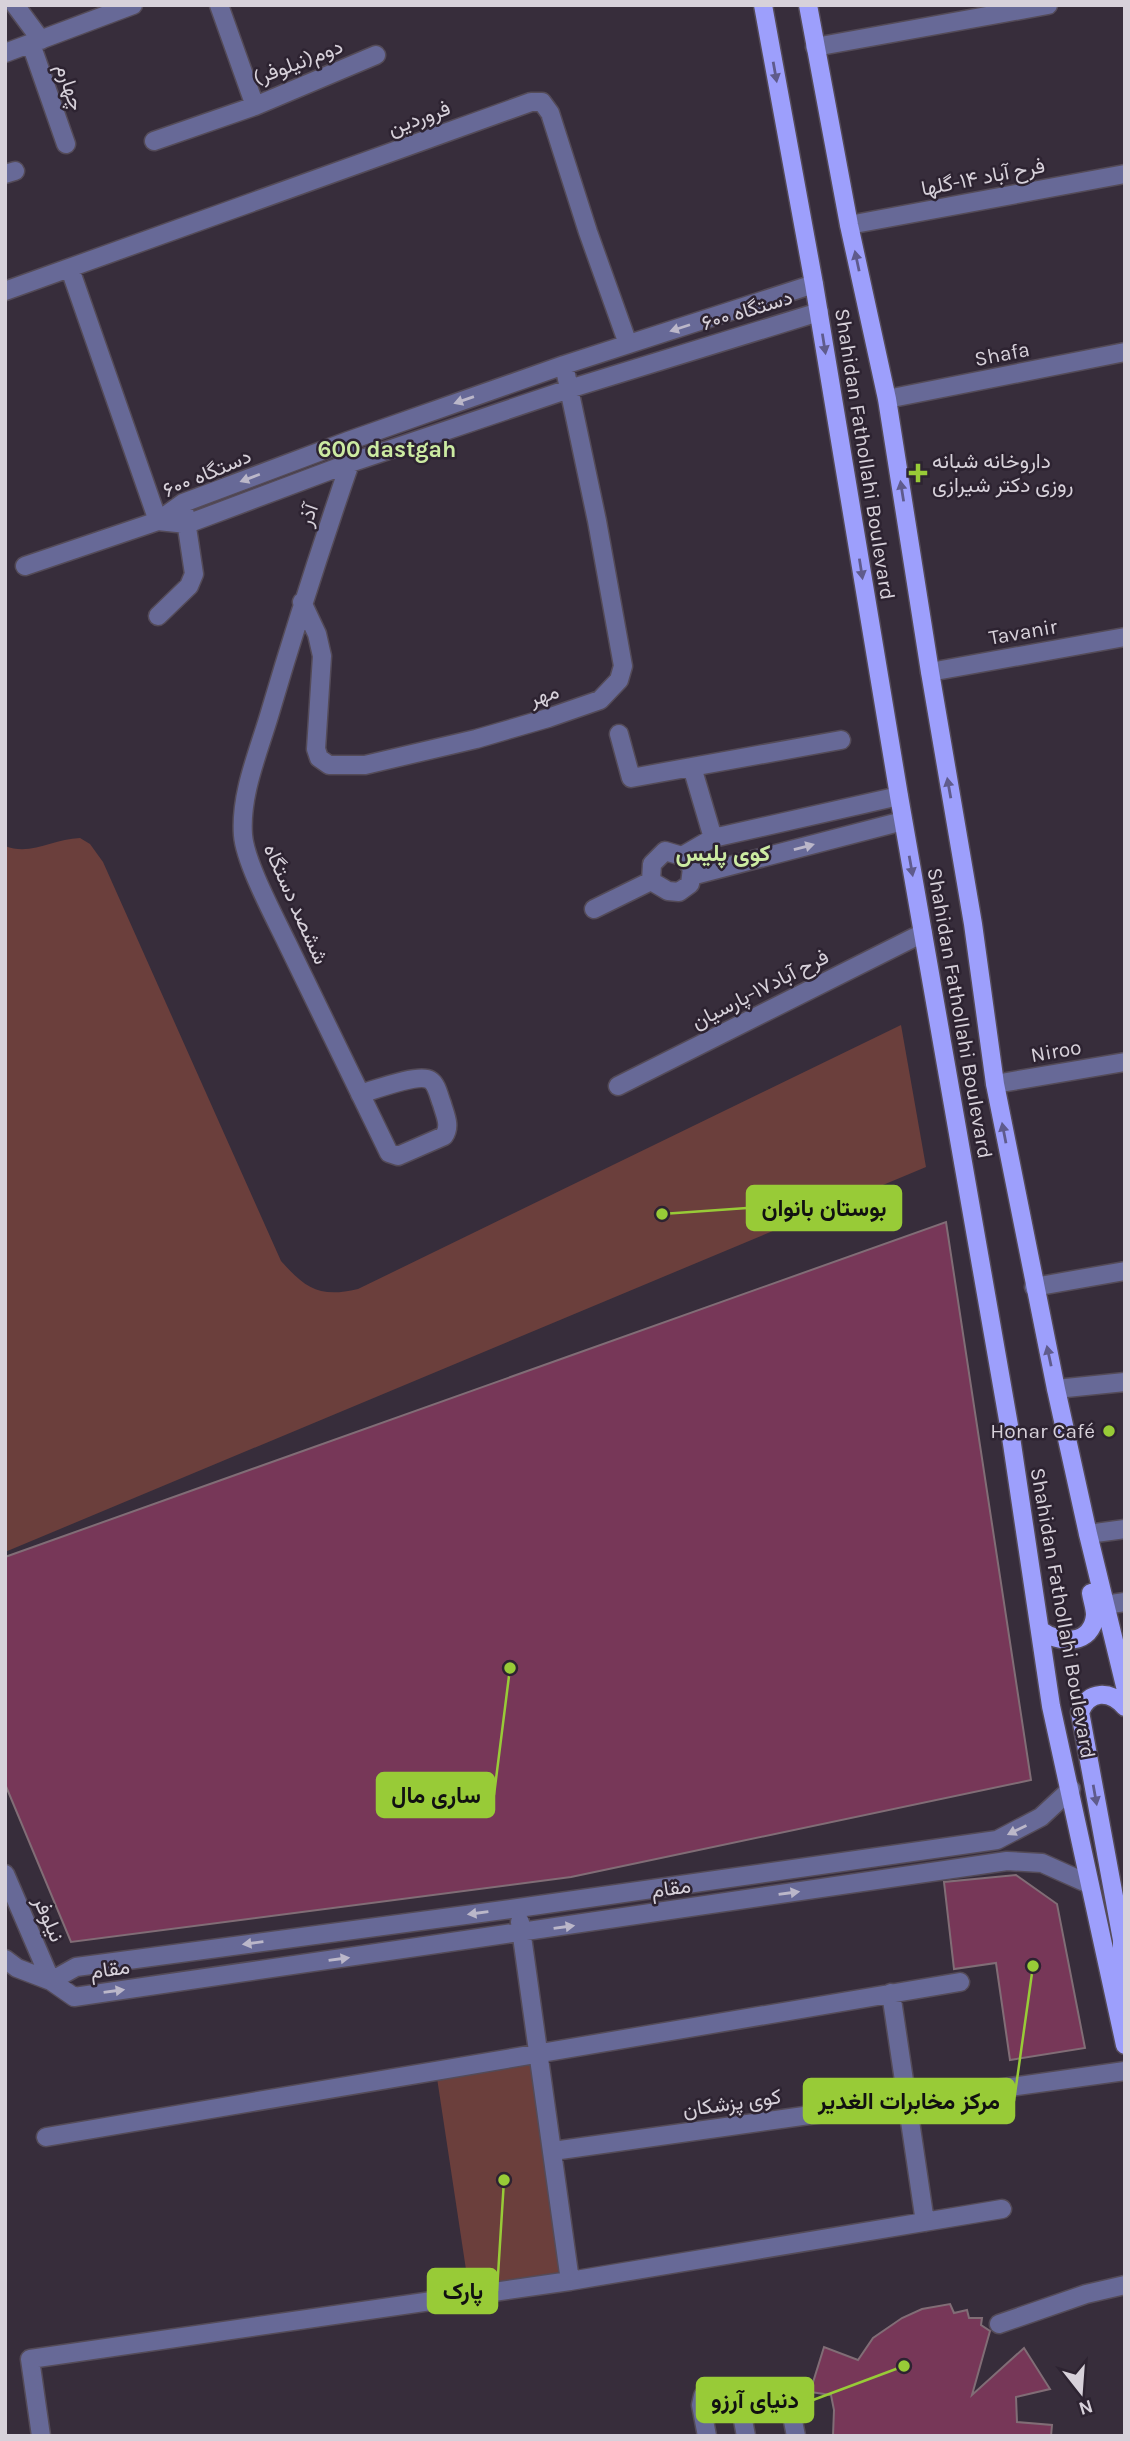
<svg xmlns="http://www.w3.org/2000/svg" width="1130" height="2441" font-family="Karla,Vazirmatn,sans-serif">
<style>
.green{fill:#6b3f3c}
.building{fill:#773758;stroke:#816d76;stroke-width:2}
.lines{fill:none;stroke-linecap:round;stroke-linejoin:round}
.minor-casing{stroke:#544b58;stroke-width:21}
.major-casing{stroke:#544b58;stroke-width:21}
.minor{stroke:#676997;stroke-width:18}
.major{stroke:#9d9ffc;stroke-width:18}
.oneway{fill:#5f5b8c}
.oneway2{fill:#bbb7c9}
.poi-dot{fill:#98cb37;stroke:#2d2331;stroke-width:2.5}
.labels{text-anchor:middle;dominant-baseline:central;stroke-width:5;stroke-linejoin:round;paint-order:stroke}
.street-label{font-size:21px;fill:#d7d1da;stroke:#2d2331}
.poi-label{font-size:21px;fill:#d7d1da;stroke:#2d2331;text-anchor:start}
.neighbourhood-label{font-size:23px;font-weight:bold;fill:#cceba2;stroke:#2d2331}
.leader{fill:none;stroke:#98cb37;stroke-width:2.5}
.callout-dot{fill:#98cb37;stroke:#2d2331;stroke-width:2.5}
.callout{fill:#98cb37;stroke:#98cb37;stroke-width:2.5}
.callout-label{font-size:23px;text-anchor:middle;font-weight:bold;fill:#111}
</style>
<rect width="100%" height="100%" fill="#372d3b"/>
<!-- green -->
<path class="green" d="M80,838L90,844L103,862L281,1261C306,1289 320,1298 358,1289L901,1025L926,1167L5,1552V846C31,856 53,839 80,838Z
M540,2061L570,2281L470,2296L437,2078Z"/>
<!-- building -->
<path class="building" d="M946,1222L1031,1780L571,1877L71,1942L5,1784V1557Z
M1016,1875L1057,1904L1085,2048L1010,2060L996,1963L954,1969L944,1882Z
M950,2304L954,2313L967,2310L969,2318H982L981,2325L990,2331L972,2395L1024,2348L1050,2389L1016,2397L1017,2422L1052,2425L1051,2436H833L834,2410L831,2395L810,2392L824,2347L858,2360L873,2338L902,2318L922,2309Z"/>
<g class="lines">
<!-- minor casing -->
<g class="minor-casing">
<path id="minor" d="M15,5L41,40
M219,5L255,106L376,55
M31,44L66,144
M815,47L1048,5
M5,53L133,5
M154,141L255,106
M5,174L15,171
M849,225L1125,174
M70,269L158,521
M5,291L531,102H542L550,113L588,232L628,344
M887,399L1125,352
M348,441L350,463C321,547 294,631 269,716C258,753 240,795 243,835C245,862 274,916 287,943C321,1013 355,1083 389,1153L398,1156L444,1136C451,1126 445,1115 442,1104C439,1097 437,1084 430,1080C419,1073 374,1090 360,1094
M158,521L187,524L350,463L569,389L819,312
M25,566L158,521L183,503L348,441L564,365L814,284
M302,602L317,634L322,656L316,749L319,758L329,765H365L476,739L548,718L600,700L619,680L623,666L597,521L564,365
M158,616L189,586L194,574L185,514
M930,672L1125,637
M619,734L631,778L841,740
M692,767L713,838
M665,851L682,856L692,868L690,884L679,892L668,891L651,881L652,864Z
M682,856L713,838L899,796
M691,876L903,821
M594,909L651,881
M995,1084L1125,1062
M618,1086L923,933
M1034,1287L1125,1271
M1056,1389L1125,1382
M1088,1534L1125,1529
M1104,1605L1125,1602
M5,1874L51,1981
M5,1959L17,1968L51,1981L74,1997L1007,1861L1042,1863L1089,1884
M51,1981L76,1967L518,1908L997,1840L1041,1817L1071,1789
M891,1993L925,2222
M46,2137L960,1982
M553,2151L1125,2071
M570,2281L1002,2209
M999,2324L1086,2294L1125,2285
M788,2396L796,2436
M41,2436L30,2359L570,2281L520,1922
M707,2436L701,2405L703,2396L728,2389L738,2394L746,2436"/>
</g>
<!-- major casing -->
<g class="major-casing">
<path id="major" d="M763,5L814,284L899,796L1011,1437L1051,1706L1125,2045
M808,5L849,225L887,399L930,672L973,924L995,1084L1056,1389L1088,1534L1125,1686
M1040,1630C1059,1644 1092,1646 1095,1615C1095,1608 1092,1600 1091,1593
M1122,1994V1940L1080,1712C1089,1690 1110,1690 1125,1707"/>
</g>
<!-- minor -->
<use href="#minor" class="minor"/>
<!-- major -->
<use href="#major" class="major"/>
</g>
<!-- one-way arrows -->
<defs><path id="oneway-solid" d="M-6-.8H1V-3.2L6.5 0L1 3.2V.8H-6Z" transform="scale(1.75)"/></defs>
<g class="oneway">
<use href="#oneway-solid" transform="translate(775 72) rotate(80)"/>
<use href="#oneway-solid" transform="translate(857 261) rotate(-102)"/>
<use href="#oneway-solid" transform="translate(824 344) rotate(81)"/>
<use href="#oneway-solid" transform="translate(902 491) rotate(-99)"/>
<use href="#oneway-solid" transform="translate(861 569) rotate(81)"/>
<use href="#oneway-solid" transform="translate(949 788) rotate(-100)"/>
<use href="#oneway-solid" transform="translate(911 866) rotate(80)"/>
<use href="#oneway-solid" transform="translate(1004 1133) rotate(-101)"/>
<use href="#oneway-solid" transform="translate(1049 1356) rotate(-102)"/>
<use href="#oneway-solid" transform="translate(1095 1795) rotate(80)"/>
</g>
<g class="oneway2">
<use href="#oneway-solid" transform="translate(680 328) rotate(162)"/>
<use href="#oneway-solid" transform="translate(464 400) rotate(161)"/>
<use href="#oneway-solid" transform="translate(250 478) rotate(159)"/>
<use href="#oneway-solid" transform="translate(804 847) rotate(-15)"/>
<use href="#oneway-solid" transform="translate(1017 1830) rotate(154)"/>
<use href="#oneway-solid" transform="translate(789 1893) rotate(-8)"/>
<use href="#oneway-solid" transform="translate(478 1913) rotate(172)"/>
<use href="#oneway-solid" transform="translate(564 1927) rotate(-8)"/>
<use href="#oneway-solid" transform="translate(253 1943) rotate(172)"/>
<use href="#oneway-solid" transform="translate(339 1959) rotate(-8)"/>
<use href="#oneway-solid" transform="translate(114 1991) rotate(-8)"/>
</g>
<!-- markers -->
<g class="poi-dot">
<path d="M914.5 462.5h7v7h7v7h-7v7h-7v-7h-7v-7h7z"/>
<circle cx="1109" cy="1431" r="7"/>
</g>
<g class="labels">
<!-- street labels -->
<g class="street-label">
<text transform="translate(298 62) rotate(-21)">دوم(نیلوفر)</text>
<text transform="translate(70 87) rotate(71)">چهارم</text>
<text transform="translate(419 118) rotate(-20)">فروردین</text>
<text transform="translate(983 177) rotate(-11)">فرح آباد ۱۴-گلها</text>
<text transform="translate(747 310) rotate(-17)">۶۰۰ دستگاه</text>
<text transform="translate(1002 354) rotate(-11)">Shafa</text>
<text transform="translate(865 454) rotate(81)">Shahidan Fathollahi Boulevard</text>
<text transform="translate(207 473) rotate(-23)">۶۰۰ دستگاه</text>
<text transform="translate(308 515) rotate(-71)">آذر</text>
<text transform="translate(1023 632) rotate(-10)">Tavanir</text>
<text transform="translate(544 695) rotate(-18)">مهر</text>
<text transform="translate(296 904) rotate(66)">ششصد دستگاه</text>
<text transform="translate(760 989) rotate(-27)">فرح آباد۱۷-پارسیان</text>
<text transform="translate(960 1013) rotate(80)">Shahidan Fathollahi Boulevard</text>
<text transform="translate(1056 1051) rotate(-10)">Niroo</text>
<text transform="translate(1063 1613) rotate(80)">Shahidan Fathollahi Boulevard</text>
<text transform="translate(671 1888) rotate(-8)">مقام</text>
<text transform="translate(49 1919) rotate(67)">نیلوفر</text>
<text transform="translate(110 1969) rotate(-8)">مقام</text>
<text transform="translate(732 2103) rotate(-8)">کوی پزشکان</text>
</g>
<!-- poi labels -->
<g class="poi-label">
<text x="932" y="461">داروخانه شبانه<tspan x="932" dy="24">روزی دکتر شیرازی</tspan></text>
<text x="1095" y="1431" text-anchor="end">Honar Café</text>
</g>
<!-- neighbourhood labels -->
<g class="neighbourhood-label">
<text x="387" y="449">600 dastgah</text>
<text x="723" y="853">کوی پلیس</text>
</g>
</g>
<!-- callouts -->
<path class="leader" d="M662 1214L747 1208M510 1668L494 1795M1033 1966L1014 2101M504 2180L497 2291M904 2366L813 2400"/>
<g class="callout-dot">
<circle cx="662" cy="1214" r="7"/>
<circle cx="510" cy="1668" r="7"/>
<circle cx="1033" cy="1966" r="7"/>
<circle cx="504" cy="2180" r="7"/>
<circle cx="904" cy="2366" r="7"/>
</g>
<g class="callout">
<rect x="747" y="1186" width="154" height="44" rx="7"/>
<rect x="377" y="1773" width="117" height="44" rx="7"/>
<rect x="804" y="2079" width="210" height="44" rx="7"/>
<rect x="428" y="2269" width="69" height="44" rx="7"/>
<rect x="697" y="2378" width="116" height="44" rx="7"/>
</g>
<g class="callout-label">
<text x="824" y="1216">بوستان بانوان</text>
<text x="436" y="1803">ساری مال</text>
<text x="909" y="2109">مرکز مخابرات الغدیر</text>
<text x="463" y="2299">پارک</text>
<text x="755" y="2408">دنیای آرزو</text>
</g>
<!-- border -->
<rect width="1130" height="2441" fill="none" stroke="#d7d1da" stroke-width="14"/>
<!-- north arrow -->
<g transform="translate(1081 2392) rotate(163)" stroke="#2d2331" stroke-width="5" paint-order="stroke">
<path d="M0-5L12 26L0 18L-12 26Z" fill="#d7d1da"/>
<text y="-10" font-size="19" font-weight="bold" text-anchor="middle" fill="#d7d1da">N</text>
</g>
</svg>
